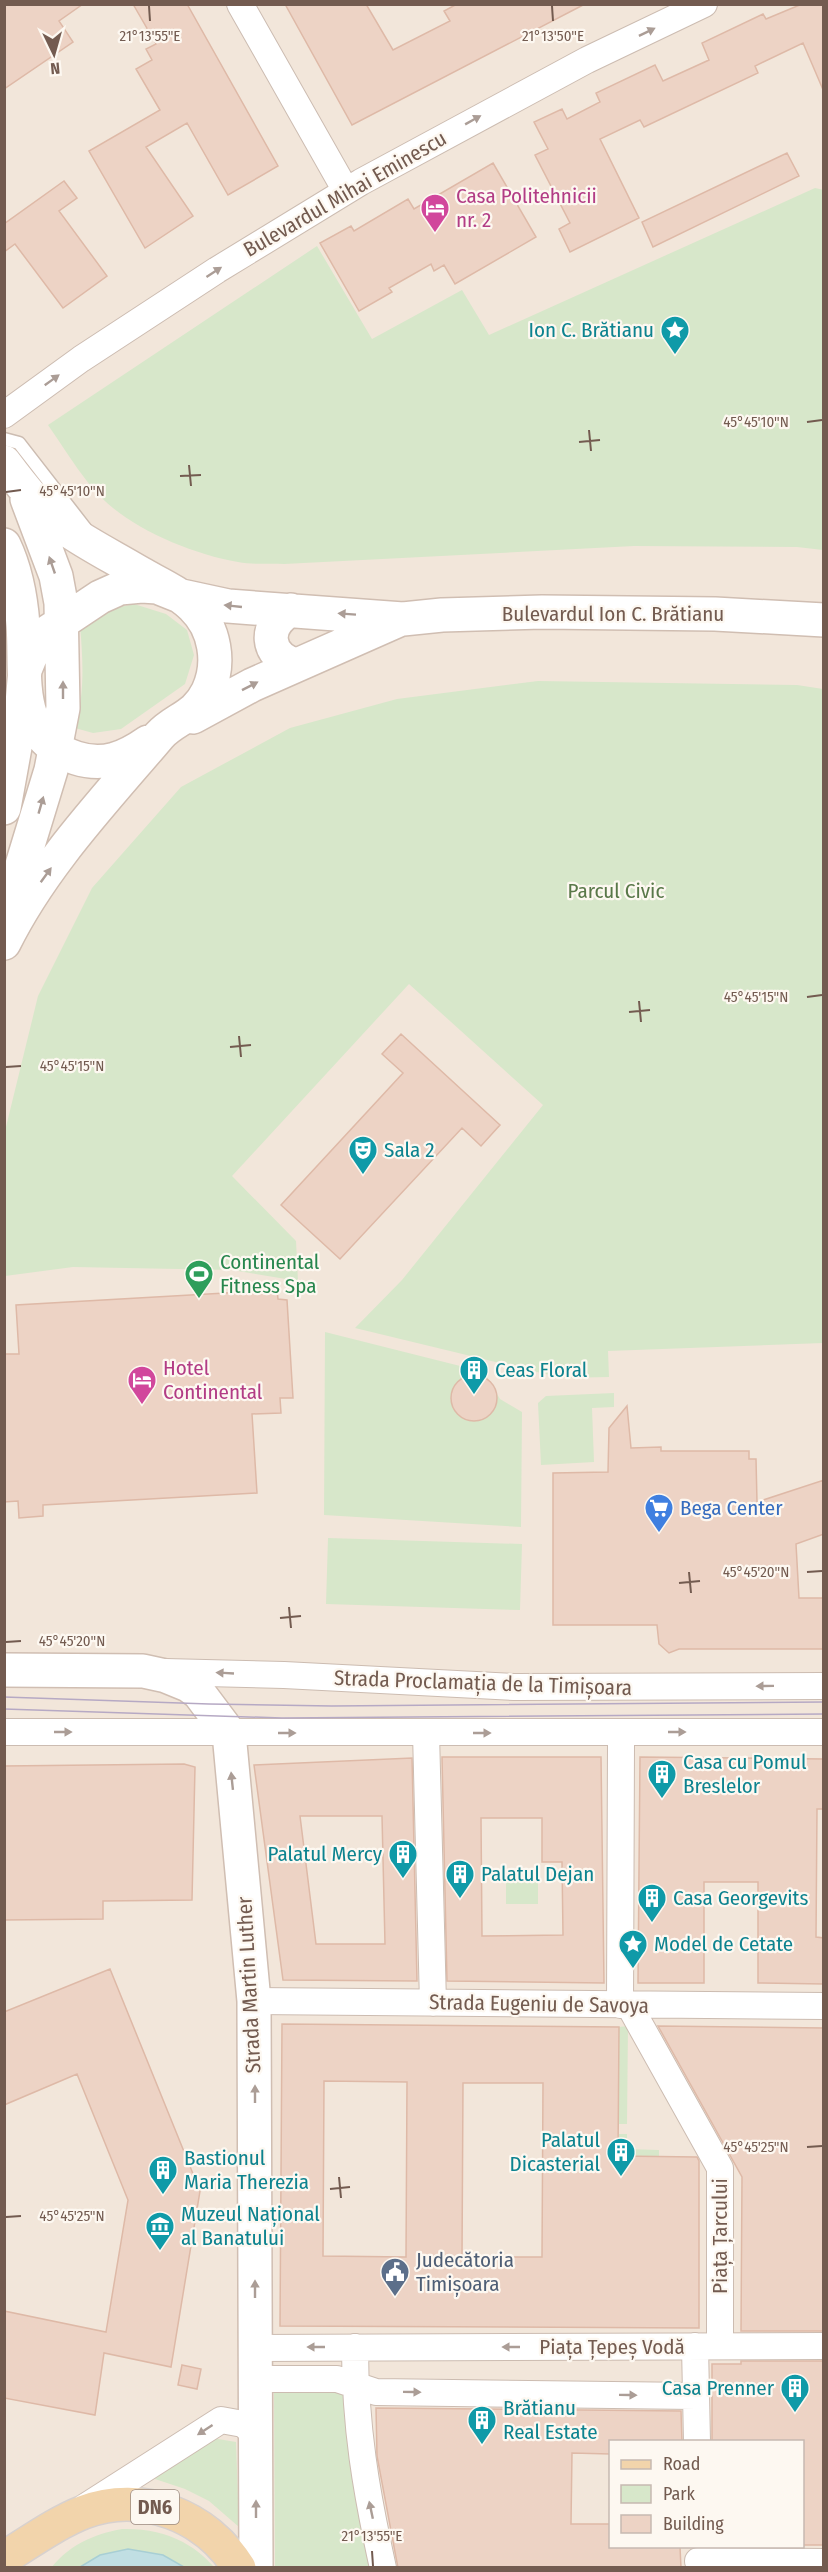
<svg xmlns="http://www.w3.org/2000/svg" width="828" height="2572" font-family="'Fira Sans Condensed',sans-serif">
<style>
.residential{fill:#f2e6da;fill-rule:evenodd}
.green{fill:#d7e7ca}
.water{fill:#c1dfe3;stroke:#a8cfd4;stroke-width:1.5}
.building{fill:#edd3c5;stroke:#deb9a7;stroke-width:1.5;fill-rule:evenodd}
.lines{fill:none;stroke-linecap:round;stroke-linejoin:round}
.lane-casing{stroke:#ccbcb1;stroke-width:15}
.street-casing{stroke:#ccbcb1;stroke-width:28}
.secondary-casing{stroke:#d0beb2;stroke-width:36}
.primary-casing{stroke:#d8d1ce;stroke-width:36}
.lane{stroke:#fff;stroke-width:12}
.street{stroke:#fff;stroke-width:26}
.secondary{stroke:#fff;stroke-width:33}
.primary{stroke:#f2d4ab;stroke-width:33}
.tram{stroke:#b6a9c4;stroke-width:1.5}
.oneway{fill:#ab9d96}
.ticks{fill:none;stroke:#735b50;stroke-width:2}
.labels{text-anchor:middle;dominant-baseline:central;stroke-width:4.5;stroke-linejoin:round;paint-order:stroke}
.shield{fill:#fdf8f1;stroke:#9c8a80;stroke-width:1.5}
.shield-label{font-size:20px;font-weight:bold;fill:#735b50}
.street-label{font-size:21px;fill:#735b50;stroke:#fdf8f1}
.hotel-label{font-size:21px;fill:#b23c85;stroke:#fdf8f1;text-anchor:start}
.culture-label{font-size:21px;fill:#0d838f;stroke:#fdf8f1;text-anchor:start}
.park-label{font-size:21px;fill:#597849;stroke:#fdf8f1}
.leisure-label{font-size:21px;fill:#27864d;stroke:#fdf8f1;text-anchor:start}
.shop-label{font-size:21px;fill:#366cbe;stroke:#fdf8f1;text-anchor:start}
.service-label{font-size:21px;fill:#4e5e75;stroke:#fdf8f1;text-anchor:start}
.ticks-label{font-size:15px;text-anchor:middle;fill:#735b50;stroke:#fdf8f1;stroke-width:4.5;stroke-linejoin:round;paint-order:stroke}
</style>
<rect width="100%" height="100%" fill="#fbf4eb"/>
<!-- residential -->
<path class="residential" d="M5,5H823V2567L5,2568ZM610,2442H802V2546H610Z"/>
<!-- green -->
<path class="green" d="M815,188L824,190L823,550L797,547L634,546L284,564C269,563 252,565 238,562C197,555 145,534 113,508C86,486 67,452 48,425L317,246L372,339L462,290L489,335Z
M134,604L166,614L187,630L194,655L185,684L121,729L93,733L75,728C85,694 83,660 80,625L101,611Z
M538,681L797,685L823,689V1343L608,1351L609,1377L562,1378L355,1328L402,1280L543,1105L409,984L232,1176L296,1241L298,1281L232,1270L73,1267L5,1276V1131L38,996L92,888L181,787L290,728L397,699Z
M325,1332L484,1372L500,1399L522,1412L521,1527L324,1515Z
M614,1393V1407L592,1408L594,1462L541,1465L538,1403L546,1396Z
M328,1538L522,1544L520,1610L326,1604Z
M538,1870V1904H506V1871Z
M628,2026L627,2124H619V2027Z
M619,2134H627V2149L659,2150V2157L618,2156Z
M346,2390L377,2567H275L274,2392Z
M206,2437L236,2442L239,2527L209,2501L185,2489L146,2476Z
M122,2529C159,2528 189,2539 214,2567H184L163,2555L128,2549L100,2555L80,2567L51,2568C69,2545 94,2534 122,2529Z"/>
<!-- water -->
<path class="water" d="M128,2549L163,2555L184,2567H80L100,2555Z"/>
<!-- building -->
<path class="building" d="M4,4H83L59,21L73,42L4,89Z
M133,4H187L278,166L228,195L187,123L146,147L193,216L145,248L89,151L160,110L136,69L152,60L146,49L156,44Z
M285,4H366L393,50L450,21L444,11L457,4H585L352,125Z
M802,4H824V92L803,43L755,66L758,73L644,127L640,120L600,139L639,218L570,252L559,229L570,223L535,155L548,149L534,122L562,109L567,119L600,102L596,93L655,65L663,81L709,60L702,43L763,14L766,19Z
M787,153L799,176L653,247L642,222Z
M493,163L536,237L455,284L444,265L434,271L431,264L389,288L392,292L359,311L320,243L351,226L354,231L408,199L414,209Z
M64,181L77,198L59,211L107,276L63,308L15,244L4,252V224Z
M401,1034L500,1125L481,1146L462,1128L340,1259L281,1205L403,1073L382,1054Z
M277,1290L278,1299L287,1300L293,1398H280L281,1413L252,1414L257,1493L43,1505V1516L19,1518L18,1501L4,1502V1354H19L16,1305Z
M451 1398a23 23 0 1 1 46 0a23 23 0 1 1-46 0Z
M627,1406L631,1448L661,1447V1451H749V1459H756L757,1502L824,1480V1534L796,1544L799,1598H824V1649H679L669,1653L659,1644L657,1625H553V1473L608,1472L609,1428Z
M442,1757H601L604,1983L447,1981ZM481,1818H542V1862H562L563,1935L482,1936Z
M640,1757L824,1759V1809H817L816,1937L824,1938V1984L758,1983V1882H704V1983H638Z
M412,1758L417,1981L283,1980L254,1765ZM300,1816H382L385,1944H316Z
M184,1764L195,1767L192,1900L103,1901V1919L4,1920V1766Z
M110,1969L200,2191L171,2367L104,2353L95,2415L4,2398V2311L106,2332L128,2200L77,2074L4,2105V2012Z
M282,2024L619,2027L618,2156L697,2157L699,2161V2328L280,2326ZM324,2081L407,2082L406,2257L323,2256ZM463,2083H543L542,2257H462Z
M658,2026L824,2028V2331H741L742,2177Z
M741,2361H824V2545H802V2442H712V2364H741Z
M182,2365L201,2369L197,2389L178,2385Z
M376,2408L681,2411L682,2442H610V2454L572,2453L571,2524H610V2547H680L681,2568H398L377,2456Z"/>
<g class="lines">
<!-- lane casing -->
<g class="lane-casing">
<path id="lane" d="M4,439L19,443L85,528"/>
</g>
<!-- street casing -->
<g class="street-casing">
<path id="street" d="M240,4L346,191
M4,415L81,359L217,270L361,182L587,60L704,4
M165,1672L284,1675L514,1687L824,1686
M4,1732H824
M426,1733L433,2003
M254,2001L824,2006
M620,2005L621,1745
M629,2005L720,2168V2346
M695,2346L697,2442
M355,2347C355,2426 366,2491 383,2568
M256,2348L824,2346
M255,2379H337L376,2392L696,2396
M85,2507L221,2420L243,2424L256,2435
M698,2561L824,2562"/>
</g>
<!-- secondary casing -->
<g class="secondary-casing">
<path id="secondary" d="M4,462C22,486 41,511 66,529C89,545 115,558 140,573C157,583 179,592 193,607C215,628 221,663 208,691C195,718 175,718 159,736C104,801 42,866 4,943
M4,545C16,570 21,598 23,625C27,676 13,737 76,758C104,767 125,758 148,742
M291,610C263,625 265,655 295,665
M193,717L252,685L399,620
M4,808L21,714L25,670L34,648L46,633L100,597L120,588L142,586L157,587L177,595L228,606L403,619L442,615L542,612L715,614L824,620
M7,914L51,770L63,708L61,603L56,576L27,499
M4,1670L143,1671L166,1676L188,1685L199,1693L229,1733L254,2001L256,2568"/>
</g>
<!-- primary casing -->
<g class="primary-casing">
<path id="primary" d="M4,2558C30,2542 56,2523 84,2512C142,2490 207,2516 239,2568"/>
</g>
<!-- lane -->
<use href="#lane" class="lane"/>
<!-- street -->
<use href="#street" class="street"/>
<!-- secondary -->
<use href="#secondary" class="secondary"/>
<!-- primary -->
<use href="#primary" class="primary"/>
<!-- tram -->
<path class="tram" d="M4,1697L209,1704L332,1706L824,1702
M4,1709L282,1718L824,1714"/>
</g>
<!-- one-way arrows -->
<defs><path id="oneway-solid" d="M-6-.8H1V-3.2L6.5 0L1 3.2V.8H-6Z" transform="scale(1.5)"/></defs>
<g class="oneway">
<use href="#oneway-solid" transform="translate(647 32) rotate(-26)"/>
<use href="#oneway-solid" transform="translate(473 120) rotate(-29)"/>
<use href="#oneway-solid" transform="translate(214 272) rotate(-33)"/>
<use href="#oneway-solid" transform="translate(52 380) rotate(-36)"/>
<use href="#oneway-solid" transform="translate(52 565) rotate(-109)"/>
<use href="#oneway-solid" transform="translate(233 606) rotate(-174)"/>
<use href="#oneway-solid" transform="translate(347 614) rotate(-176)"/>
<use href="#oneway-solid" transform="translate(250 686) rotate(-27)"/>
<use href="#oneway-solid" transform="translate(63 690) rotate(-90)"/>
<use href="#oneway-solid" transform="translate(41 805) rotate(-74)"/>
<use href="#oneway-solid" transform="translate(46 875) rotate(-54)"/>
<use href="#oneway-solid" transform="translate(225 1673) rotate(-177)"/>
<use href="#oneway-solid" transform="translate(765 1686) rotate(179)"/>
<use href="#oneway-solid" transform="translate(63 1732)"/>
<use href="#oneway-solid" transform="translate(677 1732)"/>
<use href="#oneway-solid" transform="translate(287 1733)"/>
<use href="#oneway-solid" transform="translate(482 1733)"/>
<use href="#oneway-solid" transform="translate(232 1781) rotate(-96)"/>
<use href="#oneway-solid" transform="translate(255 2094) rotate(-90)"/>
<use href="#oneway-solid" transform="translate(255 2289) rotate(-90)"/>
<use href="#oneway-solid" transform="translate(316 2347) rotate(180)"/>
<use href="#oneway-solid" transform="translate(511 2347) rotate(180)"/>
<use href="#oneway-solid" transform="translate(412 2392) rotate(1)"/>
<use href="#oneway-solid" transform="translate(628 2395) rotate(1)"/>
<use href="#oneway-solid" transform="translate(205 2430) rotate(147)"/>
<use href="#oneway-solid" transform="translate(256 2509) rotate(-90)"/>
<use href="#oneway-solid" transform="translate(371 2510) rotate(-102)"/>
</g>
<!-- ticks -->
<path class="ticks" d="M149,6L150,21M552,6L553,21M807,422L822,420M589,430L591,451M579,442L600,440M189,465L191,486M180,476L201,475M6,492L21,490M807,997L822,995M639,1001L641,1022M629,1012L650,1010M239,1036L241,1057M230,1047L251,1045M6,1067L21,1066M689,1572L691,1593M807,1572L822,1571M679,1583L700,1581M289,1607L291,1628M280,1618L301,1616M6,1642L21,1641M807,2147L822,2146M339,2177L341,2198M330,2189L350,2187M6,2217L21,2216M372,2551L373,2566"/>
<!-- icons -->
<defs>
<g id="hotel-pin" transform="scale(1.5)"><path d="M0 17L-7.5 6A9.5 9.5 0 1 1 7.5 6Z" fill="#d1479c" stroke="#fdf8f1"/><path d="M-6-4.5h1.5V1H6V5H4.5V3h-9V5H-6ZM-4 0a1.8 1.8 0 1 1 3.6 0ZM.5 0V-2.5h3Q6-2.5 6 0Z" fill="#fff"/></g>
<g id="sight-pin" transform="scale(1.5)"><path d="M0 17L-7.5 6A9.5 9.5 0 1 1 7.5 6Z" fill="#0f9aa8" stroke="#fdf8f1"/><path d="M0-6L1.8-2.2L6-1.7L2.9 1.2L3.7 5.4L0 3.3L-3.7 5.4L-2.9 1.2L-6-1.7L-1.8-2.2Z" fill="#fff"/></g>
<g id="theatre-pin" transform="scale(1.5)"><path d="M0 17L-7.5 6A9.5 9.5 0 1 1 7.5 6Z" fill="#0f9aa8" stroke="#fdf8f1"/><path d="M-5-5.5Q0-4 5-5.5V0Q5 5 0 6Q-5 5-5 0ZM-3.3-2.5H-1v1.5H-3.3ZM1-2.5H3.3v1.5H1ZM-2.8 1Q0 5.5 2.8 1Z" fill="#fff"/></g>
<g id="stadium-pin" transform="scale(1.5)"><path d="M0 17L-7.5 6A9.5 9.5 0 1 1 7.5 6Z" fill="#2e9e5b" stroke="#fdf8f1"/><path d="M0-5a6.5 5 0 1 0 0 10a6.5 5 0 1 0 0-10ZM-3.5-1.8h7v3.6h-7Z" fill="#fff"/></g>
<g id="building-pin" transform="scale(1.5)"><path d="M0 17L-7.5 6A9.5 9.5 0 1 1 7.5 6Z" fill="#0f9aa8" stroke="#fdf8f1"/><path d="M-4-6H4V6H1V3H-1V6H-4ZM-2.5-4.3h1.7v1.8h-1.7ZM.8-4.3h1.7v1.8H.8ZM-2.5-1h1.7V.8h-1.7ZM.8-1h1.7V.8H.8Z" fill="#fff"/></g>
<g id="supermarket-pin" transform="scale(1.5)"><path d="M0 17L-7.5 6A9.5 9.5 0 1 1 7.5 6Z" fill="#3f7fe0" stroke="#fdf8f1"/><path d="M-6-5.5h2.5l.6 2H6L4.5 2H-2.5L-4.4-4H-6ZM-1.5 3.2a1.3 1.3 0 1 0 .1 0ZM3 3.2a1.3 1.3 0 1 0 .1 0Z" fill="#fff"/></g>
<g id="museum-pin" transform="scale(1.5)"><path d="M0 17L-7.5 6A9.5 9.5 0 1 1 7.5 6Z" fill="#0f9aa8" stroke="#fdf8f1"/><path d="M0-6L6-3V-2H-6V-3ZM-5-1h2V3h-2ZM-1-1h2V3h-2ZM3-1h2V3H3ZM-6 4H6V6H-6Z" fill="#fff"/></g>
<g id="civic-pin" transform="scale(1.5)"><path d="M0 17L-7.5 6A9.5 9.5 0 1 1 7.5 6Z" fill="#5c6f8a" stroke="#fdf8f1"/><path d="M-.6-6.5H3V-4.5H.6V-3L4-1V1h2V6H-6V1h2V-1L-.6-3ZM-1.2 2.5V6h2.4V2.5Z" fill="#fff"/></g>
</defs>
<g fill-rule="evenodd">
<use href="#hotel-pin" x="435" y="208"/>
<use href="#sight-pin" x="675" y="330"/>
<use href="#theatre-pin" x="363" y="1150"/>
<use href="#stadium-pin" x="199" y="1274"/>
<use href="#building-pin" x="474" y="1370"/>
<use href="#hotel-pin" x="142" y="1380"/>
<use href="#supermarket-pin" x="659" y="1508"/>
<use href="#building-pin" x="662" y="1774"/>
<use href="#building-pin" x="403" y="1854"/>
<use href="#building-pin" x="460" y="1874"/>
<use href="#building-pin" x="652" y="1898"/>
<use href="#sight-pin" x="633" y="1944"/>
<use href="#building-pin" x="621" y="2152"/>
<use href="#building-pin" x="163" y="2170"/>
<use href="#museum-pin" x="160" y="2226"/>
<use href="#civic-pin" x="395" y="2272"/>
<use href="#building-pin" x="795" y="2388"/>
<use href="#building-pin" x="482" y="2420"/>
</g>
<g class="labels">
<!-- shield labels -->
<rect class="shield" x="131" y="2490" width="48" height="34" rx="4.5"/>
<g class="shield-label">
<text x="155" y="2507">DN6</text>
</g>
<!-- street labels -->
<g class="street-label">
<text transform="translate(345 194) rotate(-30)">Bulevardul Mihai Eminescu</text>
<text x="613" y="614">Bulevardul Ion C. Brătianu</text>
<text transform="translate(483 1683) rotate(2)">Strada Proclamația de la Timișoara</text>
<text transform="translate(249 1985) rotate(-93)">Strada Martin Luther</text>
<text transform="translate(539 2004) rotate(1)">Strada Eugeniu de Savoya</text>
<text transform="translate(720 2236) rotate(-90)">Piața Țarcului</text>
<text x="612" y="2347">Piața Țepeș Vodă</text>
</g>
<!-- hotel labels -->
<g class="hotel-label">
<text x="456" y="196">Casa Politehnicii<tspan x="456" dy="24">nr. 2</tspan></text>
<text x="163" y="1368">Hotel<tspan x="163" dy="24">Continental</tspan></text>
</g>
<!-- culture labels -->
<g class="culture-label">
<text x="654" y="330" text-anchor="end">Ion C. Brătianu</text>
<text x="384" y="1150">Sala 2</text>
<text x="495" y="1370">Ceas Floral</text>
<text x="683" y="1762">Casa cu Pomul<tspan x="683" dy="24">Breslelor</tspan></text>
<text x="382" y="1854" text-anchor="end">Palatul Mercy</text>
<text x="481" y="1874">Palatul Dejan</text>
<text x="673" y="1898">Casa Georgevits</text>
<text x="654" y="1944">Model de Cetate</text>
<text x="600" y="2140" text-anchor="end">Palatul<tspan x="600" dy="24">Dicasterial</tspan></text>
<text x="184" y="2158">Bastionul<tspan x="184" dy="24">Maria Therezia</tspan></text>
<text x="181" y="2214">Muzeul Național<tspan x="181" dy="24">al Banatului</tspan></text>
<text x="774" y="2388" text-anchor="end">Casa Prenner</text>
<text x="503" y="2408">Brătianu<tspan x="503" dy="24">Real Estate</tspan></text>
</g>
<!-- park labels -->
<g class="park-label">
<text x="616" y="891">Parcul Civic</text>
</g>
<!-- leisure labels -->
<g class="leisure-label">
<text x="220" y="1262">Continental<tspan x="220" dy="24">Fitness Spa</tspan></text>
</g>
<!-- shop labels -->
<g class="shop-label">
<text x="680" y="1508">Bega Center</text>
</g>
<!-- service labels -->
<g class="service-label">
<text x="416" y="2260">Judecătoria<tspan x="416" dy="24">Timișoara</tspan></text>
</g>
</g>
<g class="ticks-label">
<text x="150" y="41">21°13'55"E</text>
<text x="553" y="41">21°13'50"E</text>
<text x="756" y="427">45°45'10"N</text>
<text x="72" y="496">45°45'10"N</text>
<text x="756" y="1002">45°45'15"N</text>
<text x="72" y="1071">45°45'15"N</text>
<text x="756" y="1577">45°45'20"N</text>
<text x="72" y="1646">45°45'20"N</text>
<text x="756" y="2152">45°45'25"N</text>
<text x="72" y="2221">45°45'25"N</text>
<text x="372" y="2541">21°13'55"E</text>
</g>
<!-- border -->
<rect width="828" height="2572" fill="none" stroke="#735b50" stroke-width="12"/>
<!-- legend -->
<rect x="609" y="2440" width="195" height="108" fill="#fdf8f1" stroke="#c6b9b1" stroke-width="1.5"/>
<rect x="621" y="2460" width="30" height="9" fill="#f2d4ab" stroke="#c6b9b1" stroke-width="1.5"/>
<text x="663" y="2470" font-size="18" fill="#735b50">Road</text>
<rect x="621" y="2485" width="30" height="18" fill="#d7e7ca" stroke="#c6b9b1" stroke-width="1.5"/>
<text x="663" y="2500" font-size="18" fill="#735b50">Park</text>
<rect x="621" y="2515" width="30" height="18" fill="#edd3c5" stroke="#c6b9b1" stroke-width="1.5"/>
<text x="663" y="2530" font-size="18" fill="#735b50">Building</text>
<!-- north arrow -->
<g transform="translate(54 54) rotate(175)" stroke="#fdf8f1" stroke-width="4.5" paint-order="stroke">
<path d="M0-4.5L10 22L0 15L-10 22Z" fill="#735b50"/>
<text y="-9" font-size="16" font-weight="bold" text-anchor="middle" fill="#735b50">N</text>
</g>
</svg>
